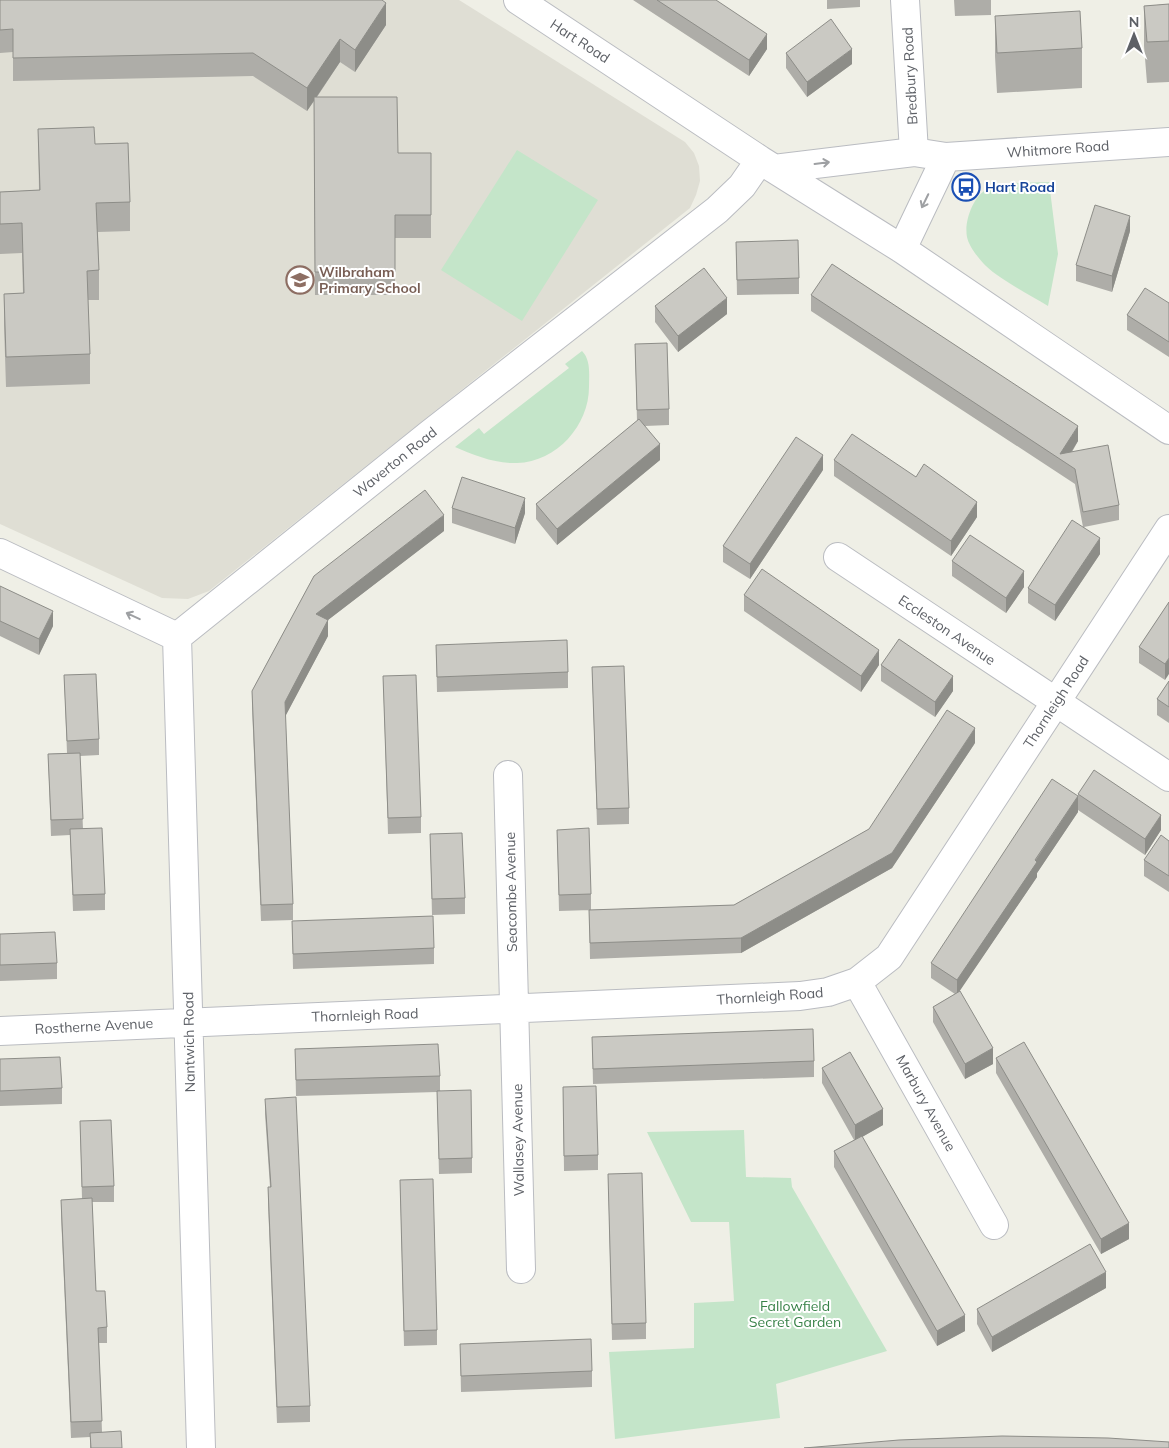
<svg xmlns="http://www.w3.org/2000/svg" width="1169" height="1448" font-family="Mulish,sans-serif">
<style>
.education{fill:#dfded4}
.green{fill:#c4e5c9}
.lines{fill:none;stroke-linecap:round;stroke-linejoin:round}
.minor-casing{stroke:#babcc1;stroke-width:30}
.minor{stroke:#fff;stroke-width:28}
.wall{fill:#aeada8}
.shaded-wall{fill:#8d8d88}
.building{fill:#cac9c3;stroke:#8d8d88}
.oneway{stroke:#9ea0a3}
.labels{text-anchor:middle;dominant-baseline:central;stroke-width:4;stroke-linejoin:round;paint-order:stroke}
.street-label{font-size:14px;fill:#5d6066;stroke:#fff}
.transit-label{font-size:14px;font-weight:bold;fill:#164399;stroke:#fff;text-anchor:start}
.education-label{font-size:14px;font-weight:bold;fill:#785e54;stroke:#fff;text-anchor:start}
.park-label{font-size:14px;fill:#388248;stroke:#fff}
</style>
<rect width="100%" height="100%" fill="#efefe6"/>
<!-- education -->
<path class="education" d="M0,0H459L685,142L694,153L699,166L700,181L696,195L690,208L209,591L188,599L162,598L0,524Z"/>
<!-- green -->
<path class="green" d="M517,150L598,200L522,321L441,270Z
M1049,182L1058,254L1048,306C1029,294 1002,281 986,266C979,259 969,247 967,237C964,221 973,197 987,189C1001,181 1033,183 1049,182Z
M582,351C591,360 589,374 589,387C589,425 557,462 517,463C495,464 474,455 455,447L479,428L484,434L569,368L565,364Z
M744,1130L746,1177L791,1178L792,1187L887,1351L776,1384L780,1418L615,1439L609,1352L694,1348V1303L734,1301L729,1222H691L647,1132Z"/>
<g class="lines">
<!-- minor casing -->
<g class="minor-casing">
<path id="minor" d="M518,0L760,160L902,249L1169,430
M905,0L914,152
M774,169L914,152L946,157L1169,142
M902,249L946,157
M0,553L177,637
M838,557L1169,777
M177,637L201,1448
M177,637L430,434L717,210L742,186L760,160
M508,775L521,1269
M857,982L994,1225
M0,1031L800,996L828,992L857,982L889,957L1169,529"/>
</g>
<!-- minor -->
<use href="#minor" class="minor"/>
</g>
<!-- wall -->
<path class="wall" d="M0,0L386,25L355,72L340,62L317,97L398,153H431V238H395V295H315L314,101L307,111L253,76L13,81V52L0,53Z
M633,0H716L767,49L749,76Z
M827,0H860V7L827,9Z
M954,0H991V15L955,16Z
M1169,4V82L1147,83L1144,46V6Z
M995,16L1082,48V88L997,93L995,56Z
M786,53L852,64L807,97L786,68Z
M38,129L95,144L130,202V231L98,232L99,270V300H88L90,354V384L6,387L4,324V294L23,293L22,253L0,254V192L39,190Z
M1130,231L1112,292L1076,281V265Z
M736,242L799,278V294L737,295Z
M811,295L1078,441L1072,452L1119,505V520L1084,527L1100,554L1055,621L1028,603V588L1083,527L1075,484L811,311Z
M1169,303V357L1127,330V315Z
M655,306L727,314L678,352L655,322Z
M635,344L669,409V425L645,426L660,460L557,545L536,519V504L637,421Z
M834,460L916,477L977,517L951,556L834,476Z
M823,470L750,579L723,562V546Z
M452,508L525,513L515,544L452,523Z
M444,531L328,620V636L285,716L293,904V920L261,921L252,707V691L314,576Z
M952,561L1024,587L1006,613L952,576Z
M0,586L53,626L39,655L0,636Z
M744,595L879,665L861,692L744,611Z
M1169,602L1165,680L1139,663V647Z
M436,645L568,672V688L437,692Z
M881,665L953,691L935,717L881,681Z
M592,667L629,808V824L597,825Z
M64,675L99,739V755L80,756L83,829L105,894V910L73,911L70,835L51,836L48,754L67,753Z
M383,676L421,817V833L388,834Z
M1169,681V723L1157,715V699Z
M975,743L892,868L741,953L590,959L589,910L734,905L869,829Z
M1078,794L1161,830L1145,855L1078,810V812L1037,873V877L959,991L993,1064L965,1079L933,1022V1007L955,994L931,978V963L1078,796Z
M557,830L591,894V910L559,911Z
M430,834L465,898V914L432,915Z
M1169,841V892L1144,876V860Z
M292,921L434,948V964L293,969Z
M0,934L57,963V979L0,981Z
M592,1037L814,1061V1077L593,1084Z
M295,1049L440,1076V1090L472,1158V1173L439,1174L437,1092L296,1096Z
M996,1058L1129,1239L1101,1254L996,1073Z
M0,1059L62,1088V1104L0,1106Z
M822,1068L883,1125L862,1137L965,1331L937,1346L834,1167V1151L854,1140L822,1083Z
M563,1087L598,1155V1170L564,1171Z
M265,1099L310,1406V1422L277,1423L268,1203V1187H270L265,1114Z
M80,1121L114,1186V1202H92L96,1291L107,1327V1343H99L102,1432L122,1448H90V1437L71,1438L61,1215V1200L82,1199Z
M608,1174L646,1323V1339L612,1340Z
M400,1180L437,1330V1345L404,1346Z
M1106,1288L992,1352L977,1324V1309Z
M460,1344L592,1371V1387L461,1392Z"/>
<!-- shaded-wall -->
<path class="shaded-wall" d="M386,3V25L355,72V50Z
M767,34V49L749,76V60Z
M340,39V62L307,111V88Z
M852,49V64L807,97V82Z
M1130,216V231L1112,292V276Z
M727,298V314L678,352V336Z
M1078,426V441L1065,462L1060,454Z
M660,444V460L557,545V529Z
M823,455V470L750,579V564Z
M525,498V513L515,544V528Z
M977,502V517L951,556V541Z
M444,515V531L328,620V636L285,717V702L316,614Z
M1100,538V554L1055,621V605Z
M1024,571V587L1006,613V598Z
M53,611V626L39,655V639Z
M879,650V665L861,692V676Z
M1169,658V674L1165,680V664Z
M953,676V691L935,717V702Z
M975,728V743L892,868L741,953V938L892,853Z
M1078,796V812L1037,873V877L957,995V980Z
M1161,815V830L1145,855V839Z
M993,1048V1064L965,1079V1064Z
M883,1109V1125L855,1141V1125Z
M1129,1223V1239L1101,1254V1239Z
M1106,1272V1288L992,1352V1337Z
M965,1315V1331L937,1346V1331Z"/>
<!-- building -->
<path class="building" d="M0,0H382L386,3L355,50L340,39L307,88L253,53L13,58V29L0,30Z
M657,0H716L767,34L749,60Z
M1169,4V41L1147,42L1144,6Z
M1080,11L1082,48L997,53L995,16Z
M831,19L852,49L807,82L786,53Z
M314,97H397L398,153H431V215H395V272H315Z
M94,127L95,144L128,143L130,202L96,203L99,270L87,271L90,354L6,357L4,294L24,293L22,223L0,224V192L40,190L38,129Z
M1095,205L1130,216L1112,276L1076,265Z
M798,240L799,278L737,280L736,242Z
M832,264L1078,426L1060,454L1108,445L1119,505L1083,512L1075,469L811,295Z
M704,268L727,298L678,336L655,306Z
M1145,288L1169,303V342L1127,315Z
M667,343L669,409L637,410L635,344Z
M639,419L660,444L557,529L536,504Z
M852,434L916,477L924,464L977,502L951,541L834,460Z
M796,437L823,455L750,564L723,546Z
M462,477L525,498L515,528L452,508Z
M425,490L444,515L316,614L328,620L285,702L293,904L261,905L252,691L314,576Z
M1072,520L1100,538L1055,605L1028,588Z
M970,535L1024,571L1006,598L952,561Z
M762,569L879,650L861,676L744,595Z
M0,586L53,611L39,639L0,621Z
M1169,602V658L1165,664L1139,647Z
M899,639L953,676L935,702L881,665Z
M567,640L568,672L437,677L436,645Z
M624,666L629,808L597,809L592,667Z
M96,674L99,739L67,741L64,675Z
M416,675L421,817L388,818L383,676Z
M1169,681V707L1157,699Z
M947,710L975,728L892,853L741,938L590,943L589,910L734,905L869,829Z
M80,753L83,819L51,820L48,754Z
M1094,770L1161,815L1145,839L1078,794Z
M1052,779L1078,796L1035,860L1037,862L957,980L931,963Z
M102,828L105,894L73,895L70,829Z
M589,828L591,894L559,895L557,830Z
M462,833L465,898L432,899L430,834Z
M1161,835L1169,841V876L1144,860Z
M433,916L434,948L293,954L292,921Z
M55,932L57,963L0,965V934Z
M960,991L993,1048L965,1064L933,1007Z
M813,1029L814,1061L593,1069L592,1037Z
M1024,1042L1129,1223L1101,1239L996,1058Z
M438,1044L440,1076L296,1080L295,1049Z
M850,1052L883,1109L855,1125L822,1068Z
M60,1057L62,1088L0,1091V1059Z
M596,1086L598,1155L564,1156L563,1087Z
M471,1090L472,1158L439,1159L437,1091Z
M296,1097L310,1406L277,1407L268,1187H271L265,1099Z
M111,1120L114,1186L82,1187L80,1121Z
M862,1136L965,1315L937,1331L834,1151Z
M642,1173L646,1323L612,1324L608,1174Z
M433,1179L437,1330L404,1331L400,1180Z
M92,1198L96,1291H105L107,1327L98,1328L102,1421L71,1422L61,1200Z
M1090,1244L1106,1272L992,1337L977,1309Z
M591,1339L592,1371L461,1376L460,1344Z
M121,1431L122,1448H91L90,1433Z
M1002,1436L1108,1438L1169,1442V1448H804L899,1440Z"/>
<!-- one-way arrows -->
<defs><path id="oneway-shaft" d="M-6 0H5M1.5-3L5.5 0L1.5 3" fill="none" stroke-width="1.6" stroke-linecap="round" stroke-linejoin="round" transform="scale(1.25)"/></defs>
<g class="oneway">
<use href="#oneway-shaft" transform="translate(822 163) rotate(-7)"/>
<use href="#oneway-shaft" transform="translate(925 201) rotate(116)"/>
<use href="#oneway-shaft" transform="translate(133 616) rotate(-155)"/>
</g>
<!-- icons -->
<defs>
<g id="bus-ring" transform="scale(1.4375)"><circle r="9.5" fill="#fff" stroke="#1a4fb4" stroke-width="1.5"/><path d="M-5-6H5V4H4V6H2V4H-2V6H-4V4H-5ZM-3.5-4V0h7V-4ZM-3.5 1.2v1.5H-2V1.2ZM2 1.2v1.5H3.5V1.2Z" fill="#1a4fb4"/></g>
<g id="school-ring" transform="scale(1.4375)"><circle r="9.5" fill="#fff" stroke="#8d6e63" stroke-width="1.5"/><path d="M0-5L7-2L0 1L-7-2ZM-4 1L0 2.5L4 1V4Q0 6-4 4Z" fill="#8d6e63"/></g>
</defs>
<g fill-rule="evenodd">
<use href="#bus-ring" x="966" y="187"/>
<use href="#school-ring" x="300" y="280"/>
</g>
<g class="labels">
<!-- street labels -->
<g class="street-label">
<text transform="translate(580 41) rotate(33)">Hart Road</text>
<text transform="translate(910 76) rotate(-93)">Bredbury Road</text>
<text transform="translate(1058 149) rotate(-4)">Whitmore Road</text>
<text transform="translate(395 462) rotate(-39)">Waverton Road</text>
<text transform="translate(947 630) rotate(34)">Eccleston Avenue</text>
<text transform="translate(1056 702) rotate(-57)">Thornleigh Road</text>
<text transform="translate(511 892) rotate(-91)">Seacombe Avenue</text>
<text transform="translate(770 996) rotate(-4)">Thornleigh Road</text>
<text transform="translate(365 1015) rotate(-2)">Thornleigh Road</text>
<text transform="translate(94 1026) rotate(-3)">Rostherne Avenue</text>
<text transform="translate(189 1042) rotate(-91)">Nantwich Road</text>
<text transform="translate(926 1103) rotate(61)">Marbury Avenue</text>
<text transform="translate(518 1140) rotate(-91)">Wallasey Avenue</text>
</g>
<!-- transit labels -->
<g class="transit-label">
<text x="985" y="187">Hart Road</text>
</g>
<!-- education labels -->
<g class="education-label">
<text x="319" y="272">Wilbraham<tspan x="319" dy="16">Primary School</tspan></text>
</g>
<!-- park labels -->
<g class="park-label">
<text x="795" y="1306">Fallowfield<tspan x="795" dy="16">Secret Garden</tspan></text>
</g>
</g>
<!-- north arrow -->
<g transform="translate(1134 35)" stroke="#ffffff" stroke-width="4" paint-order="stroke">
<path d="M0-4L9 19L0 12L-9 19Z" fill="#5d6066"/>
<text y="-8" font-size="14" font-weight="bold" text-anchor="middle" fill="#5d6066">N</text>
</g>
</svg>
